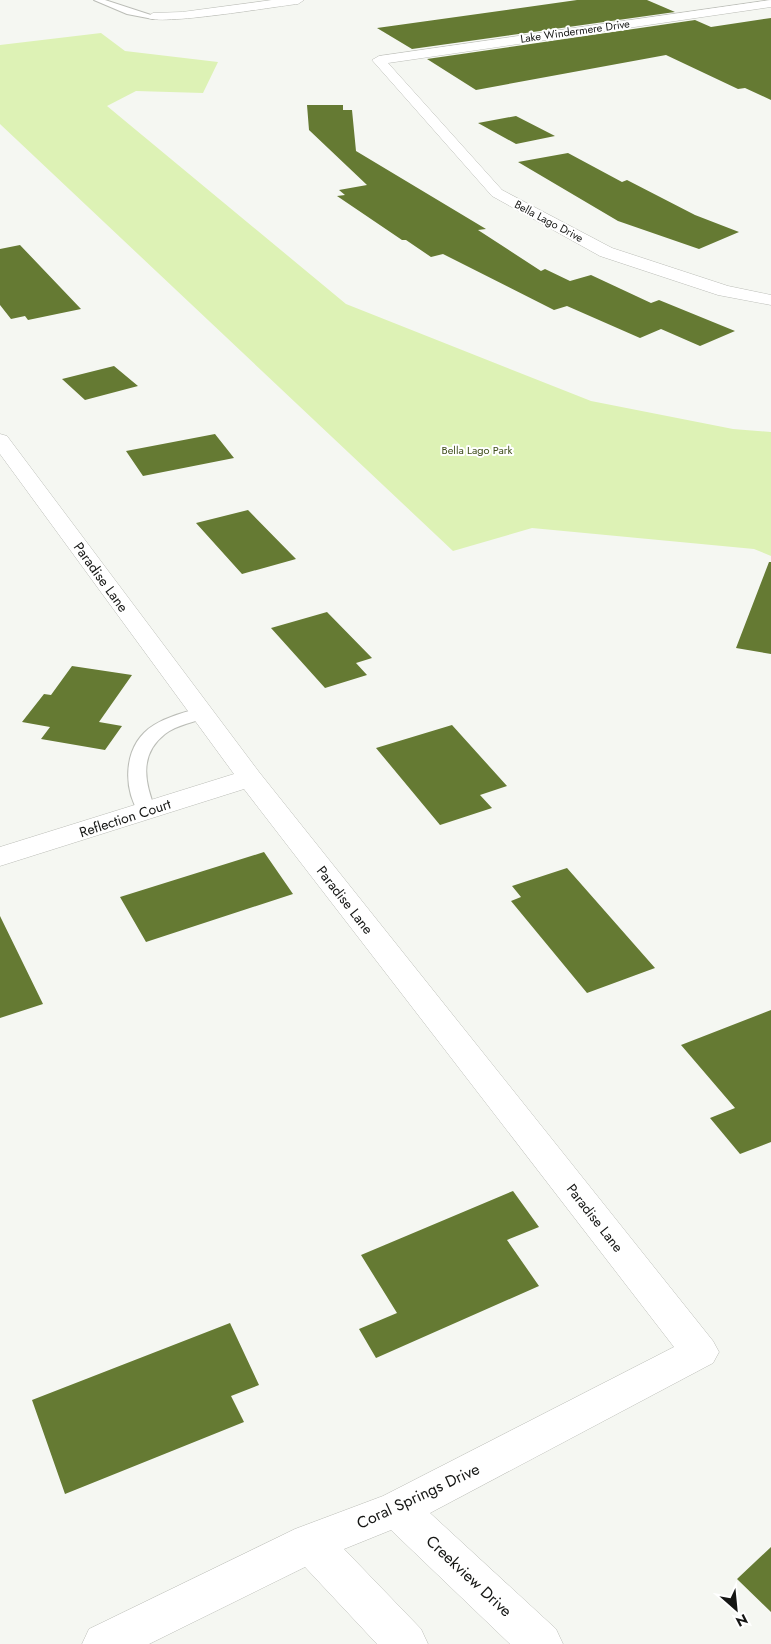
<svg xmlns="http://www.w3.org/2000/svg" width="771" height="1644" font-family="Jost,sans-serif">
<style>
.green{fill:#ddf2b5}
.building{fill:#657a33}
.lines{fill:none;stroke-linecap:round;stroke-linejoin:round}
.lane-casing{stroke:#bbbdb7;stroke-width:2}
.street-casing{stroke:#bbbdb7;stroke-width:1}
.lane{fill:#fff;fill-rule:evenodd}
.street{fill:#fff;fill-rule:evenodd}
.labels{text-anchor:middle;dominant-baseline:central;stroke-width:4;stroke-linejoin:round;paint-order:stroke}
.far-street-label{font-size:11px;fill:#151614;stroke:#fff}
.far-park-label{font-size:11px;fill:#41501d;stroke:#fff}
.street-label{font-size:14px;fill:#151614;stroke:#fff}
.near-street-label{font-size:16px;fill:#151614;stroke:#fff}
</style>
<rect width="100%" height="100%" fill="#f5f7f2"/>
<!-- green -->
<path class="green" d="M101,33L125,51L218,62L203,93L136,91L107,106L346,304L591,401L733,429L771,432V556L754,549L532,528L453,551L0,124V45Z"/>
<!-- building -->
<path class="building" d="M577,0H647L675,12L412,49L377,28Z
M771,18V100L745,88L738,89L666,55L476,90L427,59L695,20L711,27Z
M307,105H343V110H352L356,151L486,229L478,230L541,271L545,269L570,281L591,275L651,303L659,300L735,331L700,346L661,329L640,338L567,306L554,310L443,254L431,257L406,240H402L337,196L345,195L339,190L367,185L309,130Z
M516,116L555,136L516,144L478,123Z
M568,153L622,182L627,180L695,215L739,232L699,249L618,221L518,162Z
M20,245L81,309L28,320L25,316L11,319L0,305V249Z
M114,366L138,386L85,400L62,379Z
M215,434L234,458L143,476L126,451Z
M248,510L296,559L242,574L196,523Z
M769,562H771V654L736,648Z
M327,612L372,658L356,663L367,675L325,688L271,628Z
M72,666L132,675L99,722L122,726L105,750L41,739L50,727L22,722L44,694L51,695Z
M452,725L507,786L480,795L492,808L440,825L376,748Z
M264,852L293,894L146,942L120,897Z
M567,868L655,968L587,993L511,901L521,897L512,886Z
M0,916L43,1004L0,1018Z
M771,1010V1142L740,1154L710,1118L735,1108L681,1045Z
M513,1191L539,1227L507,1240L539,1286L376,1358L359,1329L397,1313L361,1255Z
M230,1323L259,1385L231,1396L244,1422L65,1494L32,1400Z
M771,1547V1612L737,1579Z"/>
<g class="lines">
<!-- lane casing -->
<g class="lane-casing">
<path id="lane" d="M94,0H105L157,17L153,19L127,14Z
M202,708L208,709L211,713L208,717C195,722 176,725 165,734C138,755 145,784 156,811L154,815H140C122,787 123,744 154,725C167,717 187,711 202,708Z"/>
</g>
<!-- street casing -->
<g class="street-casing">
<path id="street" d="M272,0H304L298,4C277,6 156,27 147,17L153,13L182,12Z
M771,0V7L388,63L502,190L612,248L728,286L771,295V305L718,295L600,256L492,196L372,60L379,56Z
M0,434L7,436L259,772L713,1341L719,1352L713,1363L430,1513L556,1629L563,1644H510L391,1530L344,1549L421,1629L428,1644H377L305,1567L149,1644H82L89,1629L295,1529L383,1496L674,1347L244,789L0,866V847L234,774L0,454Z"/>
</g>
<!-- lane -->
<use href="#lane" class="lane"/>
<!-- street -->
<use href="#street" class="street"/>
</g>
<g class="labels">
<!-- far-street labels -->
<g class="far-street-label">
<text transform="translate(575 31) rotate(-8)">Lake Windermere Drive</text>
<text transform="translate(549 221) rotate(28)">Bella Lago Drive</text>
</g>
<!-- far-park labels -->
<g class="far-park-label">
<text x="477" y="450">Bella Lago Park</text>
</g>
<!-- street labels -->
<g class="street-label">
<text transform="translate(101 577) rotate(54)">Paradise Lane</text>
<text transform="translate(125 818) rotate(-18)">Reflection Court</text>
<text transform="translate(345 900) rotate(52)">Paradise Lane</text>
<text transform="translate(595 1218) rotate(52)">Paradise Lane</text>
</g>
<!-- near-street labels -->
<g class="near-street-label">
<text transform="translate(418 1496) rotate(-25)">Coral Springs Drive</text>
<text transform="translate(469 1576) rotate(43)">Creekview Drive</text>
</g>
</g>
<!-- north arrow -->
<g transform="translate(736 1609) rotate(153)" stroke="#ffffff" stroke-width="4" paint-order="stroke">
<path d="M0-4L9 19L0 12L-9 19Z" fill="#151614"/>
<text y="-8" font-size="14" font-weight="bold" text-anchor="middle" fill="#151614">N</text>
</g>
</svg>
